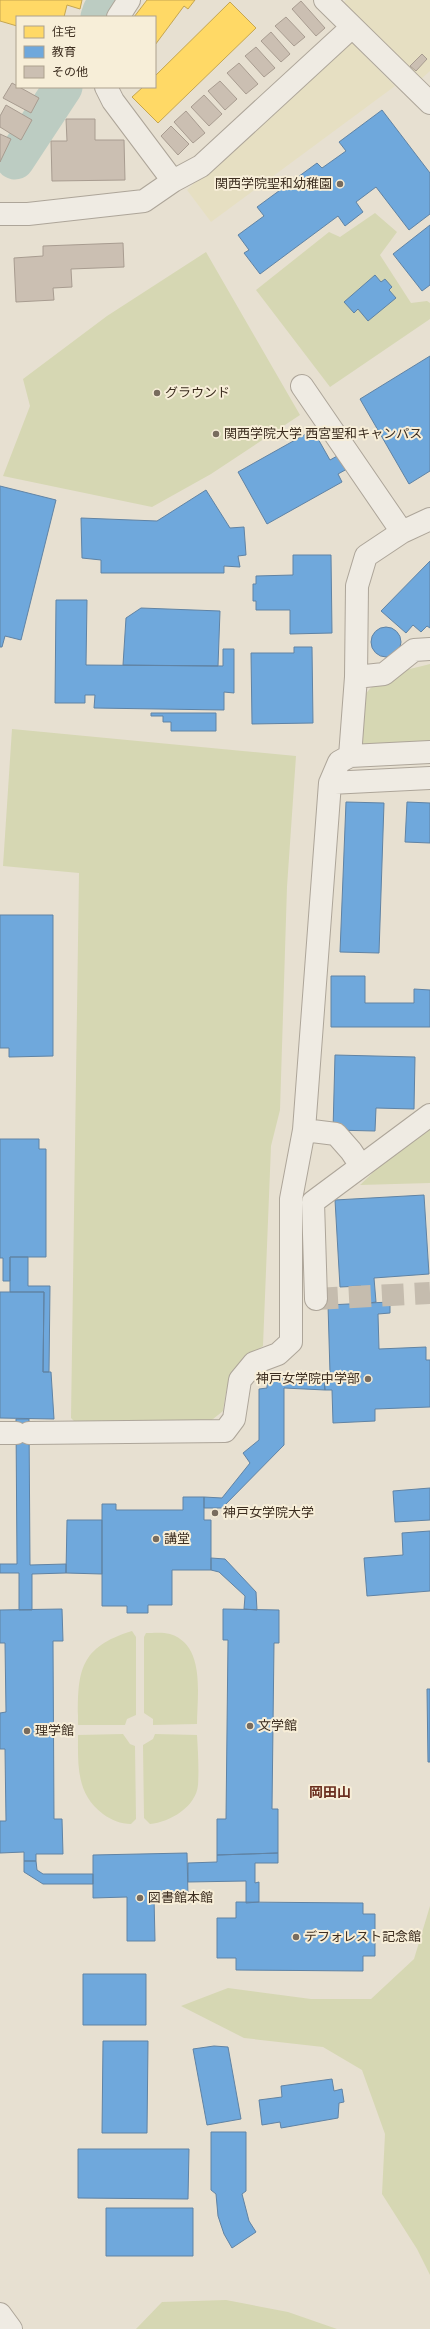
<svg xmlns="http://www.w3.org/2000/svg" width="430" height="2329" font-family="Spectral,'Noto Sans JP',serif">
<style>
.farmland{fill:#e6dfc2}
.green{fill:#d6d7b3}
.homes{fill:#ffd966;stroke:#c5a651}
.schools{fill:#6fa8dc;stroke:#6083a4}
.lines{fill:none;stroke-linecap:round;stroke-linejoin:round}
.river{stroke:#bcccc2;stroke-width:39}
.building{fill:#cbbfb2;stroke:#a89c90}
.minor-tunnel{stroke:#c5bcae;stroke-width:22;stroke-dasharray:22 11;stroke-linecap:butt}
.minor-casing{stroke:#ada599;stroke-width:24}
.minor{stroke:#efebe3;stroke-width:22}
.poi-dot{fill:#786c5e;stroke:#f7eed8;stroke-width:1.5}
.labels{text-anchor:middle;dominant-baseline:central;stroke-width:4;stroke-linejoin:round;paint-order:stroke}
.poi-label{font-size:13px;fill:#3d2e20;stroke:#f7eed8;text-anchor:start}
.neighbourhood-label{font-size:14px;font-weight:bold;fill:#6b2e1e;stroke:#f7eed8}
</style>
<rect width="100%" height="100%" fill="#e7e0d1"/>
<!-- farmland -->
<path class="farmland" d="M346,0H430V71L420,80L342,4Z
M347,38L395,86L211,222L187,190Z"/>
<!-- green -->
<path class="green" d="M375,213L397,232L380,255L411,303L427,301L430,303V319L330,387L256,290L329,232L340,237Z
M206,252L300,415L211,474L152,507L3,476L30,406L23,379L107,316Z
M430,664V745L371,749L353,744C356,731 360,701 368,691C382,674 410,669 430,664Z
M12,729L296,756L287,887L280,1110L271,1146L263,1346C230,1367 229,1374 223,1411L208,1423L77,1424L71,1418L79,873L3,866Z
M430,1119V1183L360,1185L423,1124Z
M132,1631L136,1637V1715L127,1719L125,1725H78C78,1675 76,1648 132,1631Z
M146,1633C153,1633 163,1632 170,1634C206,1645 197,1696 197,1724L153,1725V1719L144,1713V1637Z
M123,1734L130,1744L135,1746L136,1819L131,1824C121,1824 111,1820 103,1814C76,1794 78,1765 78,1735Z
M155,1734L197,1735C198,1751 199,1769 198,1785C196,1807 170,1822 150,1824L144,1818L143,1745L153,1739Z
M430,1906V2275L417,2249L382,2194L385,2134L362,2070L323,2047L244,2038L181,2006L228,1988L311,1999H371L414,1959Z
M226,2300L288,2312L337,2329H136L162,2302Z"/>
<!-- homes -->
<path class="homes" d="M0,0H82L80,9L67,5L64,17H17V26L0,21Z
M147,0H195L188,9L184,6L155,45V17H134Z
M230,2L256,28L158,123L132,97L143,87H155V76Z"/>
<!-- schools -->
<path class="schools" d="M382,110L430,173V214L409,230L376,187L356,202L363,212L345,226L338,216L260,274L244,253L249,250L238,235L264,216L257,207L317,163L322,168L346,151L339,142Z
M430,225V285L422,291L393,254Z
M375,275L381,282L385,279L392,287L389,290L396,298L368,321L358,309L354,313L344,302Z
M430,356V471L409,484L360,399Z
M313,430L330,460L339,455L347,469L338,474L342,482L267,524L238,472Z
M0,486L56,500L21,640L5,636L2,647H0Z
M206,490L230,528L244,527L246,555L238,556L240,567L224,566V573H101V560L82,558L81,518L157,521Z
M293,555H331L332,633L290,634V610H256V601H253V584H256V576L293,575Z
M430,561V628L427,626L421,632L413,625L406,633L381,611Z
M56,600H87L86,665L223,666V649H234V693L224,692V710L94,708L95,695H85V703H55Z
M141,608L220,611L218,666L123,665L126,618Z
M371 642a15 15 0 1 1 30 0a15 15 0 1 1-30 0Z
M294,647H312L313,723L252,724L251,653H294Z
M151,713H216V731H171V722H163V716H151Z
M346,802L384,803L379,953L340,952Z
M407,802L430,803V843L405,842Z
M0,915H53V1056L9,1057V1048H0Z
M331,976H365V1003H414V989L430,990V1027H331Z
M335,1055L415,1057L414,1109L376,1108L375,1131L333,1130Z
M0,1139H39V1149H46V1257H10V1281H3V1258H0Z
M424,1195L429,1274L374,1278L376,1302L362,1304L361,1286L340,1287L335,1200Z
M10,1257H28V1286H50L49,1372H43L44,1292H10Z
M0,1292H44L43,1372H51L54,1419L0,1418Z
M390,1302V1313L378,1314L379,1349L426,1347V1360H430V1407L375,1409V1421L333,1423L332,1390H325L324,1379V1374L330,1373L328,1305Z
M272,1375L285,1378L324,1379L325,1390L284,1388V1445L222,1508H204V1497L222,1498L250,1463L243,1453L259,1440V1389L267,1388V1382Z
M16,1419H29L30,1565L66,1564V1573L32,1574V1610H19V1573H0V1564H17Z
M430,1488V1520L395,1522L393,1491Z
M183,1497H204V1520H211V1570H172V1605H148V1613H127V1606H102V1504H116V1510H183Z
M67,1520H102V1574L66,1573Z
M430,1531V1591L367,1596L364,1558L403,1555L402,1533Z
M211,1558L225,1559L256,1592L257,1610L244,1609L245,1596L219,1572L211,1570Z
M62,1609L63,1641H53L54,1819H62L63,1854H36V1861H24V1852L0,1853V1821H6L5,1749H0V1713L6,1712L5,1643H0V1610Z
M223,1609L279,1610V1643H274L272,1809H278V1853L217,1855V1819H226L228,1640H223Z
M427,1689H430V1762H428Z
M187,1853L188,1896L154,1897L155,1941H127V1897L93,1898V1855Z
M278,1853V1863H255V1883L259,1882V1902L246,1903V1881L188,1882V1863L217,1862V1855Z
M24,1861H36L37,1870L43,1874H93V1884H43L24,1872Z
M236,1902L363,1903V1914H375V1956H363V1971L236,1970V1958H217V1918H236Z
M83,1974H146V2025H83Z
M103,2041H148L147,2133H102Z
M214,2046L228,2047L241,2119L207,2125L193,2049Z
M332,2079L334,2091L342,2089L344,2102L339,2103L338,2118L281,2128L280,2122L262,2125L259,2100L282,2097L281,2086Z
M211,2132H246V2191L242,2194L249,2221L256,2232L232,2248L224,2234L218,2216L216,2194L211,2190Z
M78,2149H189L188,2199L78,2198Z
M106,2208H193V2256H106Z"/>
<g class="lines">
<!-- river -->
<path class="river" d="M100,17L102,11
M15,160L63,87"/>
</g>
<!-- building -->
<path class="building" d="M301,1L325,28L316,36L292,9Z
M286,17L305,37L294,46L275,26Z
M271,32L290,54L281,62L261,41Z
M256,47L275,68L264,77L245,56Z
M422,54L427,59L416,71L410,66Z
M239,63L258,84L246,94L227,73Z
M220,81L237,99L225,110L208,91Z
M12,83L39,98L31,113L3,98Z
M204,95L222,114L209,126L191,107Z
M6,105L32,120L21,140L0,127V116Z
M186,111L205,133L193,143L174,122Z
M66,119H95V140H124L125,180L52,181L51,141H67Z
M171,126L189,144L178,155L161,136Z
M0,134L11,139L0,162Z
M123,243L124,267L71,269L72,287L53,288L54,300L16,302L14,258L43,256V246Z"/>
<g class="lines">
<!-- minor-tunnel -->
<path class="minor-tunnel" d="M316,1299L430,1293"/>
<!-- minor casing -->
<g class="minor-casing">
<path id="minor" d="M325,0L430,103
M118,17L129,0
M106,87L113,101L173,181
M0,214H28L144,201L173,181L201,166L351,28
M302,386L402,532
M356,677L384,674L414,650L430,649
M350,756L430,752
M330,783L430,778
M304,1130L336,1134L351,1151L361,1166
M316,1299L313,1202L430,1115
M0,1433H16
M29,1433L225,1431L234,1419L240,1380L254,1363L278,1354L291,1342V1199L304,1130L330,783L339,762L350,756L356,677L357,586L366,556L402,532L430,519
M0,2314L11,2329"/>
</g>
<!-- minor -->
<use href="#minor" class="minor"/>
</g>
<!-- markers -->
<g class="poi-dot">
<circle cx="340" cy="184" r="4"/>
<circle cx="157" cy="393" r="4"/>
<circle cx="216" cy="434" r="4"/>
<circle cx="368" cy="1379" r="4"/>
<circle cx="215" cy="1513" r="4"/>
<circle cx="156" cy="1539" r="4"/>
<circle cx="250" cy="1726" r="4"/>
<circle cx="27" cy="1731" r="4"/>
<circle cx="140" cy="1898" r="4"/>
<circle cx="296" cy="1937" r="4"/>
</g>
<g class="labels">
<!-- poi labels -->
<g class="poi-label">
<text x="332" y="184" text-anchor="end">関西学院聖和幼稚園</text>
<text x="165" y="393">グラウンド</text>
<text x="224" y="434">関西学院大学 西宮聖和キャンパス</text>
<text x="360" y="1379" text-anchor="end">神戸女学院中学部</text>
<text x="223" y="1513">神戸女学院大学</text>
<text x="164" y="1539">講堂</text>
<text x="258" y="1726">文学館</text>
<text x="35" y="1731">理学館</text>
<text x="148" y="1898">図書館本館</text>
<text x="304" y="1937">デフォレスト記念館</text>
</g>
<!-- neighbourhood labels -->
<g class="neighbourhood-label">
<text x="330" y="1792">岡田山</text>
</g>
</g>
<!-- legend -->
<rect x="16" y="16" width="140" height="72" fill="#f7eed8" stroke="#ada18e"/>
<rect x="24" y="26" width="20" height="12" fill="#ffd966" stroke="#ada18e"/>
<text x="52" y="36" font-size="12" fill="#3d2e20">住宅</text>
<rect x="24" y="46" width="20" height="12" fill="#6fa8dc" stroke="#ada18e"/>
<text x="52" y="56" font-size="12" fill="#3d2e20">教育</text>
<rect x="24" y="66" width="20" height="12" fill="#cbbfb2" stroke="#ada18e"/>
<text x="52" y="76" font-size="12" fill="#3d2e20">その他</text>
</svg>
